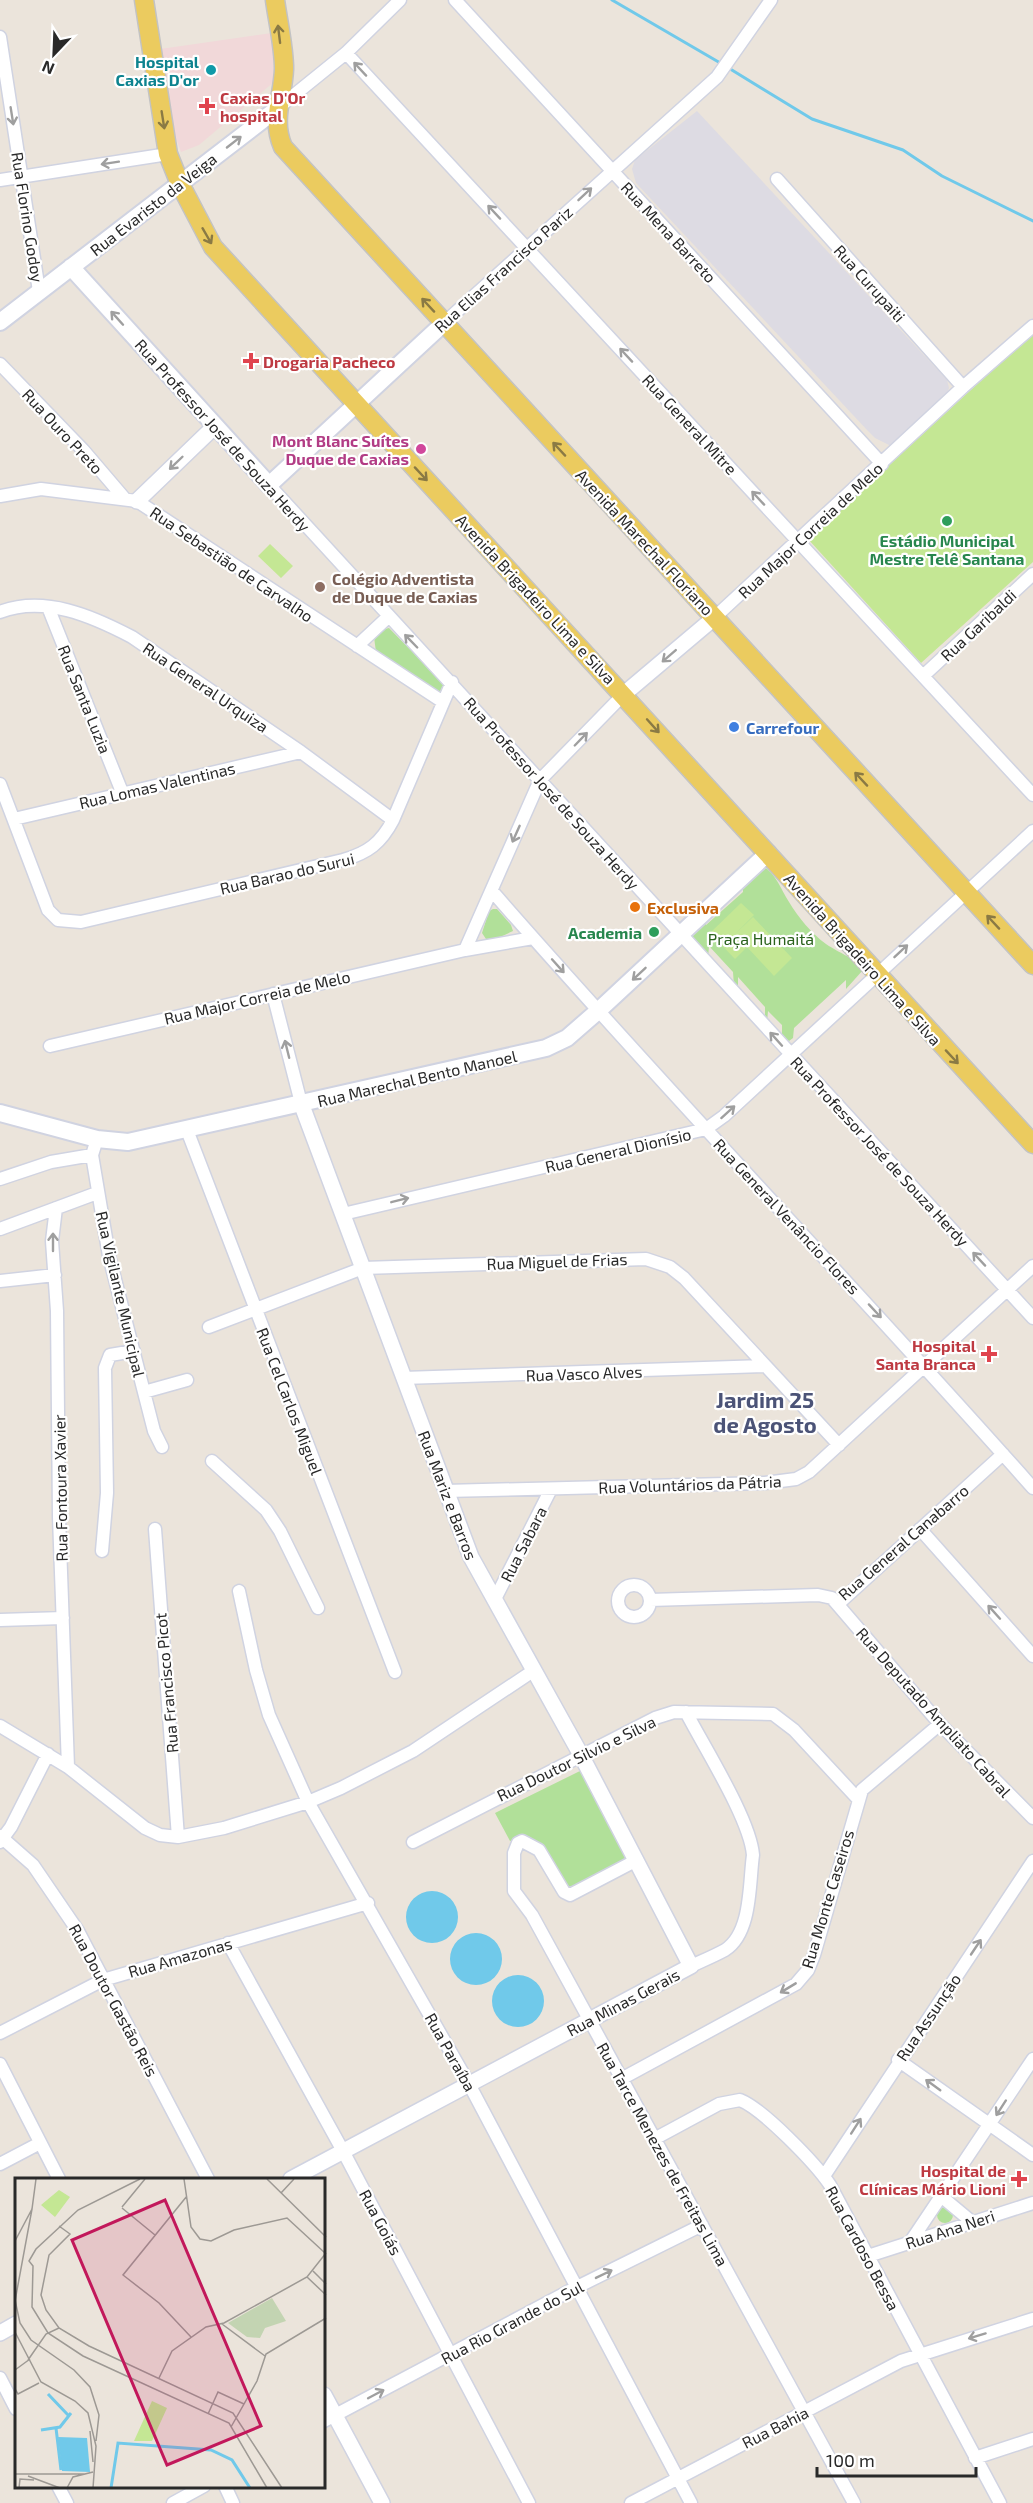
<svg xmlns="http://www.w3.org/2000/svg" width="1033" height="2503" font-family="'Exo 2',sans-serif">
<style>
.industrial{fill:#dddbe3}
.medical{fill:#f1d8d9}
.green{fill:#b1e099}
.pitch{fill:#c4e794}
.water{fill:#70c9ea}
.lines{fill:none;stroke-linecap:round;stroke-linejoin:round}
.stream{stroke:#70c9ea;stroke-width:3}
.minor-casing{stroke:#d0d3e1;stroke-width:15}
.tertiary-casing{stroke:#d0d3e1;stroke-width:18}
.secondary-casing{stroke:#d0d3e1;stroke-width:20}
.primary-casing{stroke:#c3c3c3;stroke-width:21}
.minor{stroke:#fff;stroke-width:12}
.tertiary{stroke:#fff;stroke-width:15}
.secondary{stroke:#fff;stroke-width:16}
.primary{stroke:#ebcb5f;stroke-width:18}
.oneway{stroke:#8a7a44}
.oneway2{stroke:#9f9f9f}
.culture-dot{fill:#0f9aa8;stroke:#fff;stroke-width:2}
.health-dot{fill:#e0444e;stroke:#fff;stroke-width:2}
.hotel-dot{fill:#d1479c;stroke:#fff;stroke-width:2}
.leisure-dot{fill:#2e9e5b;stroke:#fff;stroke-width:2}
.education-dot{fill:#8d6e63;stroke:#fff;stroke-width:2}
.shop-dot{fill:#3f7fe0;stroke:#fff;stroke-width:2}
.food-dot{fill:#e8710a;stroke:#fff;stroke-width:2}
.labels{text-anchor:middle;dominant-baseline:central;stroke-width:4.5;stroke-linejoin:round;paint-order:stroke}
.culture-label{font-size:16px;font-weight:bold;fill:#0d838f;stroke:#fff;text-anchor:end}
.health-label{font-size:16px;font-weight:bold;fill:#be3a42;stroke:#fff;text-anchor:start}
.street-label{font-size:16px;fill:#292929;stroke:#fff}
.hotel-label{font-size:16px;font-weight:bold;fill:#b23c85;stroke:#fff;text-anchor:end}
.leisure-label{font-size:16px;font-weight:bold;fill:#27864d;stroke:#fff}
.education-label{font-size:16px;font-weight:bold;fill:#785e54;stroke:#fff;text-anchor:start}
.shop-label{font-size:16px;font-weight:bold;fill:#366cbe;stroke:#fff;text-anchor:start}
.food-label{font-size:16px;font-weight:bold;fill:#c56008;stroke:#fff;text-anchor:start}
.park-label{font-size:16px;fill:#2a621c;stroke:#fff}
.district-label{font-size:22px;font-weight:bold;fill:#4b5377;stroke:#fff}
.inset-river{fill:none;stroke:#70c9ea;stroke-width:3}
.inset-road{fill:none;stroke:#9d9994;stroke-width:1.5}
.view{fill:#c2185b;fill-opacity:0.15;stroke:#c2185b;stroke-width:3}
.inset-edge{fill:none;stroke:#292929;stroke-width:3}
</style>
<rect width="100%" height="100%" fill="#ebe4db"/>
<!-- industrial -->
<path class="industrial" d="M697,111L947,380L949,388L946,395L891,446L875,438L868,431L636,183L632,169L635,160Z"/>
<!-- medical -->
<path class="medical" d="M272,33L274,82L199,145L181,152L173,130L160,49Z"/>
<!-- green -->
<path class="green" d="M389,628L441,681L443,686L440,692L376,652L374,637L381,630Z
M762,865C777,875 780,888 789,902C798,917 812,934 826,944C842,955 849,954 863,970L846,989V980L794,1028L793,1038L789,1041L782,1037V1025L768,1011L767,1022L765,1020V1007L738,977V990L734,986L733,972L709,946L708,958L689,933L704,917L706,925L743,892V881Z
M493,909H497L511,925L513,931L496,939H486L482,933L489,911Z
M584,1769L631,1857L570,1892L520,1838L510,1841L495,1813Z
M937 2215a8 8 0 1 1 16 0a8 8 0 1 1-16 0Z"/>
<!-- pitch -->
<path class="pitch" d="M1033,333V562L921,663L808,539Z
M270,544L293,566L281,578L258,556Z
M741,903L754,915L734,935L753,917L792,958L774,976L747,947L735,959L710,933Z"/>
<!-- water -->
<path class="water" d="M406 1917a26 26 0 1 1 52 0a26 26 0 1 1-52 0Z
M450 1959a26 26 0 1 1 52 0a26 26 0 1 1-52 0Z
M492 2001a26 26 0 1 1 52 0a26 26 0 1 1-52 0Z"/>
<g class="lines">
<!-- stream -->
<path class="stream" d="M612,0L722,64
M727,67L812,119L903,150L942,176L1033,221"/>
<!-- minor casing -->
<g class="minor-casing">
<path id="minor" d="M455,0L882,464
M0,37L39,291
M346,53L1033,795
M278,108L346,53L400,0
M777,179L963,387
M0,180L168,154
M444,323L717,77L771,0
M0,364L84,451L125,499
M269,485L1033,1318
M0,496L41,489L137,501L443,702
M48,607L122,792
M0,612C44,595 92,616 132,637L301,752L393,820
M714,618L963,387L1033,326
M357,646L388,617
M923,676L1033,574
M0,784L48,910L58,920L81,922L343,860C368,853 381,843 393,820L452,682
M14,819L301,752
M492,891C668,1093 855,1287 1033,1488
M465,950L540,780L624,694
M273,994L301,1103
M50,1046L465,950L533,938
M187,1130L395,1672
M97,1139L92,1155L109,1256L154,1431L162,1447
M0,1179L51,1162L92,1155
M56,1208L52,1241L57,1311L59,1517L68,1767
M343,1214L706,1129L724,1116L1033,831
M0,1229L97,1193
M0,1281L55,1275
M209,1327L363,1268L646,1259L670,1267L684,1278L839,1445
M403,1378L764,1366
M144,1392L187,1380
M212,1461L266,1510L280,1531L318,1608
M445,1491L765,1483L796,1479L809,1472L1033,1266
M155,1529L178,1837
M920,1529L1033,1656
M102,1551L107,1493L105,1368L110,1355L134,1351
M618 1601a16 16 0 1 1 32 0a16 16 0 1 1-32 0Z
M239,1591L256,1670L269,1715L308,1802L469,2084L691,2503
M495,1599L551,1489
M650,1600L818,1595L832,1598L940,1724L1033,1818
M838,1604L1003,1454
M0,1620L63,1618
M686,1712C704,1747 750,1819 753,1855C749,1883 752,1933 725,1950C714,1956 702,1961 691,1966
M0,1726L68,1767L145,1828L160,1835L178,1837L224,1828L308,1802L341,1788L413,1751L533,1671
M0,1836L33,1865L78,1931L208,2179
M0,1842L11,1827L48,1754
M413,1842L655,1718L674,1712L773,1714L794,1730L858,1799
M637,1860L570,1895L564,1892L539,1850L522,1841L518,1843L514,1853V1891L532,1915L854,2503
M228,1943L343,2151L529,2503
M0,2033L103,1980L368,1903
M898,2060L1033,2155
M0,2064L59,2179
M623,2078L796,1984L808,1970L814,1955L862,1790L940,1724
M656,2138L719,2104L740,2100C763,2109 816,2164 830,2185L1000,2503
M0,2164L40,2143
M824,2176L1033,1861
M942,2197L972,2222
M911,2241L1033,2059
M868,2256L1033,2203
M0,2378L16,2409
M324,2421L575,2288L702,2225
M975,2458L1033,2439
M58,2486L67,2503
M225,2486L233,2503
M173,2503L204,2486
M631,2503L901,2361L1033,2319"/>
</g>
<!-- tertiary casing -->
<g class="tertiary-casing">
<path id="tertiary" d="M137,501L215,426
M624,694L714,618
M291,2179L691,1966L581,1755L471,1557L301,1103
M0,2333L16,2324
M324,2395L382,2503"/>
</g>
<!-- secondary casing -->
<g class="secondary-casing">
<path id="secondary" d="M71,267L269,485L444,323
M0,322L277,109
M0,1113L97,1139L128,1142L546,1048L567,1038L598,1011L768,853"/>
</g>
<!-- primary casing -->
<g class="primary-casing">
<path id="primary" d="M144,0L168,154L180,184L213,247L1033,1144
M275,0C278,22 284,47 284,69C283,97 271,120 283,147L1033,965"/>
</g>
<!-- minor -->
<use href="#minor" class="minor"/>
<!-- tertiary -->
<use href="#tertiary" class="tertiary"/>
<!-- secondary -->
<use href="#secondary" class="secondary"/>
<!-- primary -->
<use href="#primary" class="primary"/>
</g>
<!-- one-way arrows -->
<defs><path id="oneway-shaft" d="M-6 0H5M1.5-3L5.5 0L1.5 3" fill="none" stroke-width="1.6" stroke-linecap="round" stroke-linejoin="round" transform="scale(1.5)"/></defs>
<g class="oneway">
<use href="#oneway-shaft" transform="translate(279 34) rotate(-97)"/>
<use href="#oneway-shaft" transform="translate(163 120) rotate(81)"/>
<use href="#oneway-shaft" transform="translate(207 236) rotate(60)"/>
<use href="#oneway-shaft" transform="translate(428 305) rotate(-133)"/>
<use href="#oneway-shaft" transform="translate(559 449) rotate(-133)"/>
<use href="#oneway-shaft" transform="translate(421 474) rotate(47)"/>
<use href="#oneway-shaft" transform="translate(653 726) rotate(48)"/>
<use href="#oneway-shaft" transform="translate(861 779) rotate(-133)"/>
<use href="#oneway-shaft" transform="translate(993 922) rotate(-133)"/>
<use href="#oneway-shaft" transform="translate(952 1057) rotate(47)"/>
</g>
<g class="oneway2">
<use href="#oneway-shaft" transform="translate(360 69) rotate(-133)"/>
<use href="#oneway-shaft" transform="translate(12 116) rotate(81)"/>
<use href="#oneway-shaft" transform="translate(234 142) rotate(-38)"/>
<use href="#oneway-shaft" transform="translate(110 163) rotate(171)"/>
<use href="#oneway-shaft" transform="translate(585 194) rotate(-43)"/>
<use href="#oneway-shaft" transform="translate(494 212) rotate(-133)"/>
<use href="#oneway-shaft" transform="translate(117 318) rotate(-132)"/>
<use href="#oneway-shaft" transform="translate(626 355) rotate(-133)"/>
<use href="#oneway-shaft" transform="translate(176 463) rotate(136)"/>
<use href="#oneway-shaft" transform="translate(758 498) rotate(-133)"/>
<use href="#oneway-shaft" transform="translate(411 641) rotate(-134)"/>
<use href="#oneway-shaft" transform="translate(669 656) rotate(139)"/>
<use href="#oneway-shaft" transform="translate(581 739) rotate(-46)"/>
<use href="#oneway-shaft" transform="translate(516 834) rotate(114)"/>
<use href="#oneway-shaft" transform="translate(901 951) rotate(-43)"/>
<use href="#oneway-shaft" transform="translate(558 966) rotate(48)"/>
<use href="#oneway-shaft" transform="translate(639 974) rotate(137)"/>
<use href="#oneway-shaft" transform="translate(776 1039) rotate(-132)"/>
<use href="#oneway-shaft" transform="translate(287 1049) rotate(-104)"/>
<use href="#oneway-shaft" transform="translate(728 1112) rotate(-42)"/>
<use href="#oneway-shaft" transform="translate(400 1200) rotate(-14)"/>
<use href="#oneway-shaft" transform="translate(53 1242) rotate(-90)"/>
<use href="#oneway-shaft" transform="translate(979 1259) rotate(-133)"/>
<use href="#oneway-shaft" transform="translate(875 1311) rotate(47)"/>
<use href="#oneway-shaft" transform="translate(994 1612) rotate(-132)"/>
<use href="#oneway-shaft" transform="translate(976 1947) rotate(-56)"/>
<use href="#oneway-shaft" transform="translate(788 1988) rotate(149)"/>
<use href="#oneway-shaft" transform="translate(933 2085) rotate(-144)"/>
<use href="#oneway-shaft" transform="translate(1001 2108) rotate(123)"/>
<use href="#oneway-shaft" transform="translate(856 2126) rotate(-57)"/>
<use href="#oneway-shaft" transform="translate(604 2274) rotate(-26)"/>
<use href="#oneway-shaft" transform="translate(977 2336) rotate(163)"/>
<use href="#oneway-shaft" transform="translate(376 2394) rotate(-28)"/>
</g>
<!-- markers -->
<circle class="culture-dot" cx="211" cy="70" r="6"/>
<g class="health-dot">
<path d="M204 97h6v6h6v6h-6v6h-6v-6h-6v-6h6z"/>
<path d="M248 352h6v6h6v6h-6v6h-6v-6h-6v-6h6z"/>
<path d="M986 1345h6v6h6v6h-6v6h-6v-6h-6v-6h6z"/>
<path d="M1016 2170h6v6h6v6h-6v6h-6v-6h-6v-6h6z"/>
</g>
<circle class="hotel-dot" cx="421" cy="449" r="6"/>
<g class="leisure-dot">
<circle cx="947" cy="521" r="6"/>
<circle cx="654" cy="932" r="6"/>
</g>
<circle class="education-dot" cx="320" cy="587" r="6"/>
<circle class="shop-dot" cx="734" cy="727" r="6"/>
<circle class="food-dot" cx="635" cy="907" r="6"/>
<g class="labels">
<!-- culture labels -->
<g class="culture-label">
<text x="199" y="61">Hospital<tspan x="199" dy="18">Caxias D'or</tspan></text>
</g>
<!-- health labels -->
<g class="health-label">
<text x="220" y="97">Caxias D'Or<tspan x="220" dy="18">hospital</tspan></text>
<text x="263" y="361">Drogaria Pacheco</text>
<text x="976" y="1345" text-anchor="end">Hospital<tspan x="976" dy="18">Santa Branca</tspan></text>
<text x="1006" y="2170" text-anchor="end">Hospital de<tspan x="1006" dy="18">Clínicas Mário Lioni</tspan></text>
</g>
<!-- street labels -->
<g class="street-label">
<text transform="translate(153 204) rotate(-38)">Rua Evaristo da Veiga</text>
<text transform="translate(28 217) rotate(81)">Rua Florino Godoy</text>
<text transform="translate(669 232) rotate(47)">Rua Mena Barreto</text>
<text transform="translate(503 269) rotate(-42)">Rua Elias Francisco Pariz</text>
<text transform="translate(870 283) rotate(48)">Rua Curupaiti</text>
<text transform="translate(690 424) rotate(47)">Rua General Mitre</text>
<text transform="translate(63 431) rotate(47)">Rua Ouro Preto</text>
<text transform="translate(223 435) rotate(48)">Rua Professor José de Souza Herdy</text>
<text transform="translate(810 530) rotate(-43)">Rua Major Correia de Melo</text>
<text transform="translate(645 542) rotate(47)">Avenida Marechal Floriano</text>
<text transform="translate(232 564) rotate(34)">Rua Sebastião de Carvalho</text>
<text transform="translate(536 599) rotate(47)">Avenida Brigadeiro Lima e Silva</text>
<text transform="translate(978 625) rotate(-43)">Rua Garibaldi</text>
<text transform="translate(206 687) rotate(34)">Rua General Urquiza</text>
<text transform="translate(85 699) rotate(68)">Rua Santa Luzia</text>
<text transform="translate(157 785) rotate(-13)">Rua Lomas Valentinas</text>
<text transform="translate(552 793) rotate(48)">Rua Professor José de Souza Herdy</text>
<text transform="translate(287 873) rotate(-13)">Rua Barao do Surui</text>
<text transform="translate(863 959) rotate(48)">Avenida Brigadeiro Lima e Silva</text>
<text transform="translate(257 997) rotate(-13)">Rua Major Correia de Melo</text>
<text transform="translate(417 1078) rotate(-13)">Rua Marechal Bento Manoel</text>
<text transform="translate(618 1150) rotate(-13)">Rua General Dionísio</text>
<text transform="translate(880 1151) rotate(47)">Rua Professor José de Souza Herdy</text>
<text transform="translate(787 1216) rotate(47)">Rua General Venâncio Flores</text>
<text transform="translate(557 1261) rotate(-2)">Rua Miguel de Frias</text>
<text transform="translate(121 1294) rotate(77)">Rua Vigilante Municipal</text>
<text transform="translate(584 1373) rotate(-2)">Rua Vasco Alves</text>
<text transform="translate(290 1401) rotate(69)">Rua Cel Carlos Miguel</text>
<text transform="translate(690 1484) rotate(-2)">Rua Voluntários da Pátria</text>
<text transform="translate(60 1488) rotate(-91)">Rua Fontoura Xavier</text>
<text transform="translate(448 1495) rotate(69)">Rua Mariz e Barros</text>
<text transform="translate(903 1542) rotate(-41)">Rua General Canabarro</text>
<text transform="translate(523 1544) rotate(-63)">Rua Sabara</text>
<text transform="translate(166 1683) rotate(-95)">Rua Francisco Picot</text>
<text transform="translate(934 1712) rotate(48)">Rua Deputado Ampliato Cabral</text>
<text transform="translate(576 1758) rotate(-26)">Rua Doutor Silvio e Silva</text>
<text transform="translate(827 1899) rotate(-73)">Rua Monte Caseiros</text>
<text transform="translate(180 1957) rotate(-16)">Rua Amazonas</text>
<text transform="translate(114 2000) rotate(62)">Rua Doutor Gastão Reis</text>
<text transform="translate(623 2002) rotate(-28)">Rua Minas Gerais</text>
<text transform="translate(928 2017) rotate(-56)">Rua Assunção</text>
<text transform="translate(451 2052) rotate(61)">Rua Paraíba</text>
<text transform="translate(663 2154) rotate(61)">Rua Tarce Menezes de Freitas Lima</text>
<text transform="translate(381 2222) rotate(62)">Rua Goiás</text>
<text transform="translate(950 2229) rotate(-18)">Rua Ana Neri</text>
<text transform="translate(863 2248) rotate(62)">Rua Cardoso Bessa</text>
<text transform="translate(512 2322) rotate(-28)">Rua Rio Grande do Sul</text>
<text transform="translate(775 2427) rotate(-27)">Rua Bahia</text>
</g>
<!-- hotel labels -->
<g class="hotel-label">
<text x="409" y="440">Mont Blanc Suítes<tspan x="409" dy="18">Duque de Caxias</tspan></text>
</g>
<!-- leisure labels -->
<g class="leisure-label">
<text x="947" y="540">Estádio Municipal<tspan x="947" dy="18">Mestre Telê Santana</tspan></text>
<text x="642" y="932" text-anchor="end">Academia</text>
</g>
<!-- education labels -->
<g class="education-label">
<text x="332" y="578">Colégio Adventista<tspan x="332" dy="18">de Duque de Caxias</tspan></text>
</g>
<!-- shop labels -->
<g class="shop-label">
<text x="746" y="727">Carrefour</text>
</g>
<!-- food labels -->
<g class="food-label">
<text x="647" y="907">Exclusiva</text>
</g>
<!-- park labels -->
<g class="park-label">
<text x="761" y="938">Praça Humaitá</text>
</g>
<!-- district labels -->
<g class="district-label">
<text x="765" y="1399">Jardim 25<tspan x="765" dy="25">de Agosto</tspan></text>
</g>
</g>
<!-- overview -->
<g transform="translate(15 2178)">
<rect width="310" height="310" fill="#ebe4db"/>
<path d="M257,120L271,143L250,150L245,160L232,159L213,145Z" fill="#c3d4b2"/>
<path d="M44,12L55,19L40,39L26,27ZM137,223L152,230L137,263H119Z" fill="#c4e794"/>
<path d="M43,259L72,260L75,294L47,293Z" fill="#70c9ea"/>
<path class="inset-river" d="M33,216L53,237M41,250L46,292M26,252L45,249L56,235M96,310L103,265L196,272L217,282L235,310"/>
<path class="inset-road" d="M125,1L63,32L21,71L14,83L18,88L17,129L33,155L68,178L214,245L252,310M169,1L176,49L185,61L196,63L219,52L272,40L310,75M252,1L311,59M266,15L279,1M172,18L108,97L144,125L176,159M107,29L130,1M107,30L140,57M44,48L55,56L34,77L26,117L31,132L44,150L74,168L218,235L267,310M0,63L17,31L21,1M298,93L311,106M292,99L311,117M0,122L5,145L16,162L59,192L75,209L84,237L81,263M0,123L17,31M207,146L250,178M0,154L26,204L60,223L73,235L81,268L78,310M13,182L31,156L44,150M0,192L15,181M144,200L157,173L191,149L209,145L292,99L311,75M0,211L3,216L24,205M193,236L203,214L229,226M216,249L242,203L251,176L311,140M75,253L78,284M0,296H70M13,298L45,310M4,310L5,301L19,302M52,310L58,299L78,294"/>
<path class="view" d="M150,22L246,248L152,287L57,62Z"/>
<rect width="310" height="310" class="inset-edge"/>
</g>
<!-- north arrow -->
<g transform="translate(54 54) rotate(203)" stroke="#ffffff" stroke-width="4.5" paint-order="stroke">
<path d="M0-4.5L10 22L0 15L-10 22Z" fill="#292929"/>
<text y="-9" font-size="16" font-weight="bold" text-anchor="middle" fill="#292929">N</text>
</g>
<!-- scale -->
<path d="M817 2467v9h159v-9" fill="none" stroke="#292929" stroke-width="3"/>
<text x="826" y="2467" font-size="18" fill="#292929" stroke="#ffffff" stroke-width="4.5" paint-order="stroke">100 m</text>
</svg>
